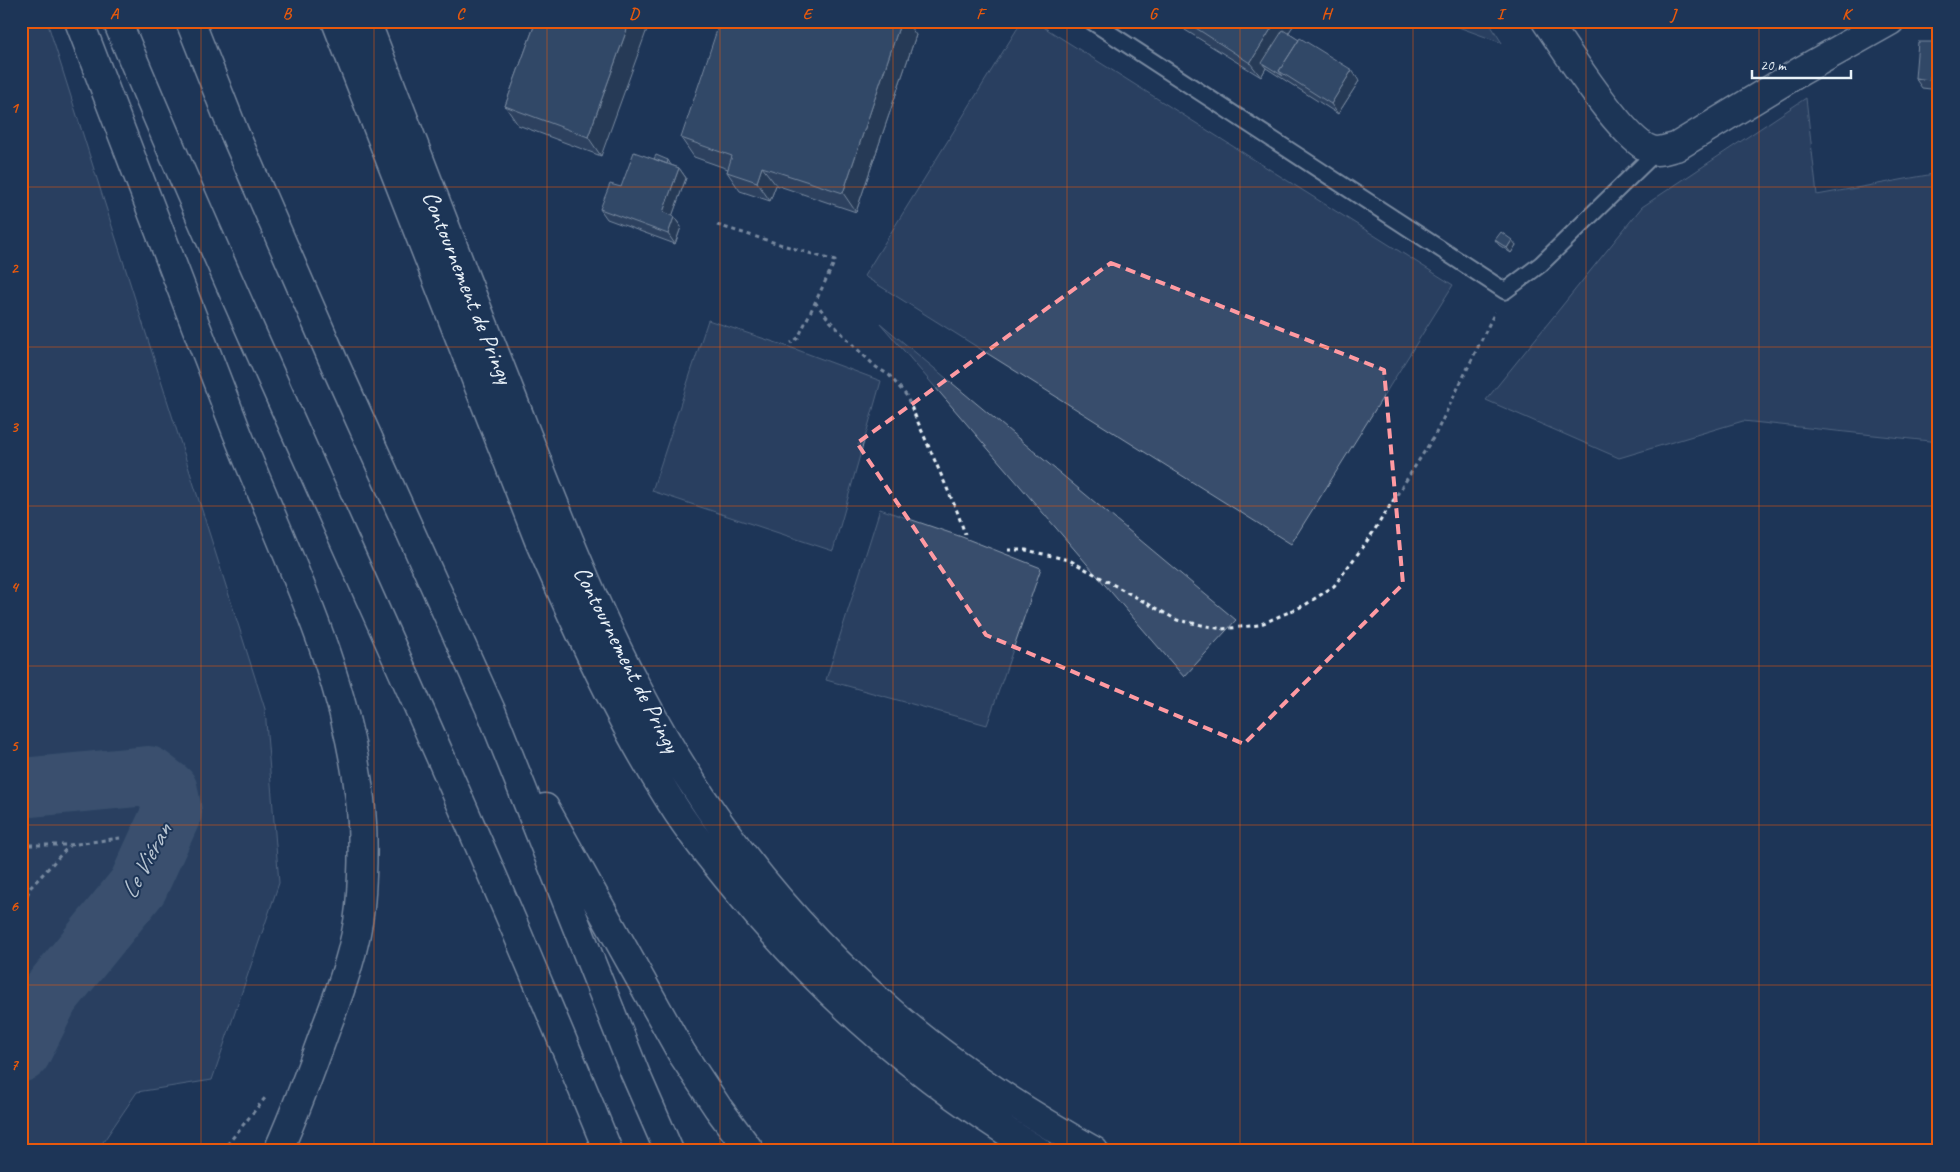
<svg xmlns="http://www.w3.org/2000/svg" width="1960" height="1172" font-family="Caveat,sans-serif">
<style>
.green{fill:#374d6c;stroke:#909fb2}
.lines{fill:none;stroke-linecap:round;stroke-linejoin:round}
.river{stroke:#5d7089;stroke-width:60}
.service-casing{stroke:#e8f1f8;stroke-width:19}
.minor-casing{stroke:#e8f1f8;stroke-width:31}
.trunk-casing{stroke:#e8f1f8;stroke-width:31}
.motorway-casing{stroke:#e8f1f8;stroke-width:31}
.path{stroke:#e8f1f8;stroke-width:3;stroke-dasharray:4 4;stroke-linecap:butt}
.service{stroke:#1d3557;stroke-width:15}
.minor{stroke:#1d3557;stroke-width:28}
.trunk{stroke:#1d3557;stroke-width:28}
.motorway{stroke:#1d3557;stroke-width:28}
.wall{fill:#3f5169;stroke:#e8f1f8}
.shaded-wall{fill:#334255;stroke:#e8f1f8}
.building{fill:#495e7a;stroke:#e8f1f8}
.marked{fill:none;stroke:#ff9aa2;stroke-width:4;stroke-dasharray:10 6;stroke-linejoin:round}
.grid{fill:none;stroke:#e8590c;stroke-width:1;stroke-opacity:0.55}
.labels{text-anchor:middle;dominant-baseline:central;stroke-width:4;stroke-linejoin:round;paint-order:stroke}
.street-label{font-size:24px;fill:#e8f1f8;stroke:#1d3557}
.water-label{font-size:25px;font-style:italic;fill:#b7c4d1;stroke:#1d3557}
.neatline{fill:none;stroke:#e8590c;stroke-width:2}
.grid-label{font-size:16px;text-anchor:middle;font-weight:bold;fill:#e8590c}
</style>
<rect width="100%" height="100%" fill="#1d3557"/>
<filter id="ink" filterUnits="userSpaceOnUse"><feTurbulence type="fractalNoise" baseFrequency=".02" numOctaves="2"/><feDisplacementMap in="SourceGraphic" scale="10" xChannelSelector="R" yChannelSelector="G"/><feConvolveMatrix kernelMatrix="1 2 1 2 8 2 1 2 1" color-interpolation-filters="sRGB"/></filter>
<g filter="url(#ink)">
<!-- green -->
<path class="green" d="M21,21H47L265,709L279,883L212,1080L137,1092L97,1151H21Z
M1022,21H1034L1453,285L1291,544L864,276Z
M1442,21H1488L1502,43Z
M1806,98L1817,195L1939,173V442L1743,421L1619,458L1486,400L1642,207Z
M708,320L795,349L881,381L833,551L652,491Z
M880,323L1236,620L1184,677Z
M880,509L962,537L1041,568L987,725L826,680Z"/>
<g class="lines">
<!-- river -->
<path class="river" d="M21,788L148,776L168,791L172,812L138,886L49,996L21,1052"/>
<!-- service casing -->
<g class="service-casing">
<path id="service" d="M1091,21L1505,291L1541,264L1657,151"/>
</g>
<!-- minor casing -->
<g class="minor-casing">
<path id="minor" d="M1546,21C1564,47 1628,150 1657,151C1663,151 1670,148 1676,147L1801,71L1890,21"/>
</g>
<!-- trunk casing -->
<g class="trunk-casing">
<path id="trunk" d="M336,21L540,543C579,632 619,720 671,802C689,831 711,858 733,885C820,993 919,1080 1038,1151
M366,21C417,153 467,284 519,415C567,538 615,662 686,773C743,864 817,949 899,1019C959,1070 1025,1112 1094,1151"/>
</g>
<!-- motorway casing -->
<g class="motorway-casing">
<path id="motorway" d="M79,21C132,158 183,294 236,430C284,551 345,668 360,799C364,834 363,871 360,907C356,948 341,989 326,1028C311,1070 296,1110 278,1151
M117,21C244,326 385,624 515,928C546,1002 578,1076 608,1151
M190,21L234,132L333,360L492,713L635,1073L669,1151
M545,808L681,1052L718,1108L750,1151"/>
</g>
<!-- path -->
<path class="path" d="M717,225L835,261L798,338L791,343
M815,302L830,321L853,345L876,367L889,375L906,395L957,511L965,534
M1008,550H1026L1069,560L1177,620L1222,629L1259,625L1305,605L1334,586L1370,537L1435,435L1495,312
M21,845H69L120,838
M21,910L30,888L69,846
M222,1151L265,1098"/>
<!-- service -->
<use href="#service" class="service"/>
<!-- minor -->
<use href="#minor" class="minor"/>
<!-- trunk -->
<use href="#trunk" class="trunk"/>
<!-- motorway -->
<use href="#motorway" class="motorway"/>
</g>
<!-- wall -->
<path class="wall" d="M536,21L601,156L518,125L505,106Z
M1179,21H1290L1293,26L1288,33L1359,81L1338,114L1266,68L1261,77L1185,30Z
M916,35L856,212L776,185L770,201L740,191L727,172L728,169L694,157L681,138Z
M1939,38V90L1922,88L1915,78L1933,42Z
M654,159L668,160L671,165L679,168L686,178L672,216L674,217L681,227L675,244L607,219L600,209L621,187Z
M1495,240L1516,245L1511,253L1499,245Z"/>
<!-- shaded-wall -->
<path class="shaded-wall" d="M630,21H650L601,156L588,137Z
M901,21H906L916,35L856,212L843,193Z
M1276,21H1290L1293,26L1267,66L1262,63L1266,68L1261,77L1250,63Z
M1352,70L1359,81L1338,114L1331,104Z
M1930,76L1936,85H1933L1930,80Z
M762,167L776,185L770,201L757,182Z
M679,168L686,178L670,222L663,212Z
M674,217L681,227L675,244L668,234Z
M1512,240L1516,245L1511,253L1507,248Z"/>
<!-- building -->
<path class="building" d="M536,21H630L588,137L505,106Z
M720,21H901L843,193L762,167L757,182L727,172L732,156L681,138Z
M1185,21H1276L1250,63Z
M1283,30L1299,40L1279,71L1283,76L1262,63Z
M1300,38L1352,70L1331,104L1279,71Z
M1934,38H1939V77L1930,76V80L1915,78L1918,42H1933Z
M1933,81H1939V85H1933Z
M634,152L679,168L663,212L674,217L668,234L600,209L610,184L621,187Z
M656,155L668,160L667,164L654,159Z
M1501,232L1512,240L1507,248L1495,240Z"/>
</g>
<!-- marked area -->
<path d="M0 0H1960V1172H0ZM1111,263L1384,370L1403,584L1244,744L986,635L857,443Z" fill="#1d3557" fill-opacity=".55" fill-rule="evenodd"/>
<path class="marked" d="M1111,263L1384,370L1403,584L1244,744L986,635L857,443Z"/>
<!-- grid -->
<path class="grid" d="M201,21V1151M374,21V1151M547,21V1151M720,21V1151M893,21V1151M1067,21V1151M1240,21V1151M1413,21V1151M1586,21V1151M1759,21V1151M21,187H1939M21,347H1939M21,506H1939M21,666H1939M21,825H1939M21,985H1939"/>
<g class="labels">
<!-- street labels -->
<g class="street-label">
<text transform="translate(468 287) rotate(68)">Contournement de Pringy</text>
<text transform="translate(627 659) rotate(63)">Contournement de Pringy</text>
</g>
<!-- water labels -->
<g class="water-label">
<text transform="translate(146 861) rotate(-62)">Le Viéran</text>
</g>
</g>
<!-- margin -->
<rect width="1960" height="1172" fill="none" stroke="#1d3557" stroke-width="55"/>
<!-- scale -->
<path d="M1752 70v8h99v-8" fill="none" stroke="#e8f1f8" stroke-width="2.5"/>
<text x="1760" y="70" font-size="15" fill="#e8f1f8" stroke="#1d3557" stroke-width="4" paint-order="stroke">20 m</text>
<rect x="28" y="28" width="1904" height="1116" class="neatline"/>
<g class="grid-label">
<text x="114" y="19">A</text>
<text x="287" y="19">B</text>
<text x="460" y="19">C</text>
<text x="634" y="19">D</text>
<text x="807" y="19">E</text>
<text x="980" y="19">F</text>
<text x="1153" y="19">G</text>
<text x="1326" y="19">H</text>
<text x="1500" y="19">I</text>
<text x="1673" y="19">J</text>
<text x="1846" y="19">K</text>
<text x="14" y="113">1</text>
<text x="14" y="273">2</text>
<text x="14" y="432">3</text>
<text x="14" y="592">4</text>
<text x="14" y="751">5</text>
<text x="14" y="911">6</text>
<text x="14" y="1070">7</text>
</g>
</svg>
